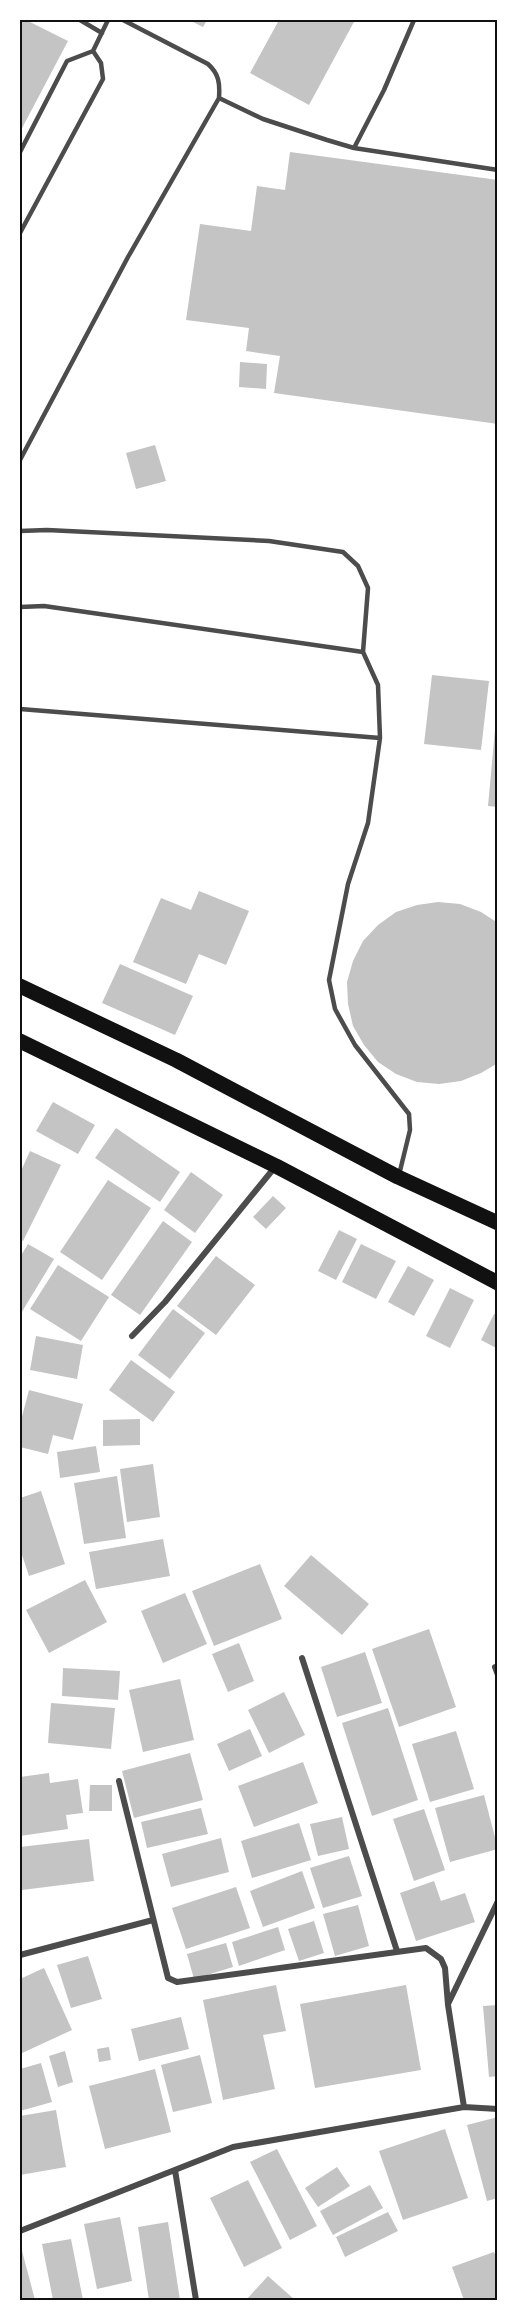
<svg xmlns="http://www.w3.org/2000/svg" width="517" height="2320" font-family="'Open Sans',sans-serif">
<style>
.building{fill:#c4c4c4}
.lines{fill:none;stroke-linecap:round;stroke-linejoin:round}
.service{stroke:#4c4c4c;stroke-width:4.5}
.minor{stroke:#4c4c4c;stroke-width:6}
.primary{stroke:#111;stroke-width:15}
.neatline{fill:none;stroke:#111;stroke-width:2}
</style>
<rect width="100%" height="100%" fill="#fff"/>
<!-- building -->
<path class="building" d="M20,20H26L68,41L20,132Z
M189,20H207L203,27Z
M279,20H355L309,105L250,73Z
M290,152L498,180V424L274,393L280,356L246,351L249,328L186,320L200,224L251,231L257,186L285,190Z
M240,362L267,364L266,389L239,387Z
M155,445L166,481L136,489L126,453Z
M432,675L489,681L481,750L424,744Z
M496,719H498V807L488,806Z
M199,891L249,911L226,965L199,954L186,984L133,962L161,898L191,910Z
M438,902L460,904L481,912L498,923V1063L481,1073L461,1081L439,1084L417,1082L396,1074L378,1062L364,1045L353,1026L348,1004L347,982L353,961L363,941L378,925L396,912L417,905Z
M120,964L193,996L175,1035L102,1003Z
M53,1102L95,1125L78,1154L36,1131Z
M116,1128L180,1172L160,1202L95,1158Z
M30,1151L61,1165L23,1241L20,1239V1173Z
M191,1172L223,1195L195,1233L164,1210Z
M108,1180L151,1208L102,1280L60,1252Z
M273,1196L286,1208L266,1229L253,1217Z
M163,1221L192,1242L140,1315L111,1295Z
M339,1230L357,1239L336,1280L318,1271Z
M28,1244L54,1259L20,1315V1257Z
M361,1244L396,1261L376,1299L342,1282Z
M216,1256L255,1285L216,1335L177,1306Z
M58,1265L109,1297L81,1341L30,1309Z
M408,1266L434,1280L414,1316L388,1302Z
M450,1288L474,1300L450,1348L426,1336Z
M173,1309L205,1333L170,1379L138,1355Z
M494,1314L498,1315V1349L481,1340Z
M36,1336L83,1345L77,1379L30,1370Z
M131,1360L175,1392L153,1422L109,1390Z
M29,1390L83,1404L73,1440L53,1435L48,1454L20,1447V1424Z
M140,1419V1445L103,1446V1420Z
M96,1446L100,1472L60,1478L57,1452Z
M153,1464L160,1517L127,1522L120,1469Z
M117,1476L126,1538L84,1544L74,1483Z
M41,1491L65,1564L29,1576L20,1549V1498Z
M163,1539L170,1576L96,1589L89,1552Z
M311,1555L369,1604L342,1635L284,1586Z
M260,1564L282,1619L214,1646L192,1591Z
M85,1580L107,1622L49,1653L26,1610Z
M185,1593L207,1644L163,1663L141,1611Z
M429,1629L456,1707L399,1727L372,1649Z
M239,1643L254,1681L228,1692L212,1654Z
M365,1652L382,1703L337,1717L321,1667Z
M63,1668L120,1671L118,1700L62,1696Z
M180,1679L194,1740L143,1752L129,1690Z
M284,1692L305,1735L269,1753L248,1710Z
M51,1703L115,1708L111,1749L48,1743Z
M388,1708L418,1800L372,1816L342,1723Z
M250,1729L262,1756L229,1771L217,1744Z
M456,1731L474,1789L430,1802L412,1744Z
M190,1753L203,1800L134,1818L122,1771Z
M303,1762L318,1803L254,1827L238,1786Z
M49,1773L50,1783L78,1779L83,1813L66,1815L68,1829L20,1836V1777Z
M90,1785H112V1811H89Z
M484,1795L498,1849L450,1862L435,1808Z
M201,1808L208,1834L147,1848L141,1822Z
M424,1809L445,1870L414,1881L393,1819Z
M342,1817L349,1849L318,1856L310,1824Z
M299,1823L311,1860L252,1878L241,1841Z
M221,1838L229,1872L171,1887L162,1854Z
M89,1839L94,1881L22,1890L20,1847Z
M349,1856L362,1896L323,1908L310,1868Z
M302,1871L315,1908L263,1927L250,1891Z
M434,1881L441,1901L465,1893L475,1922L416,1941L400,1893Z
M236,1887L250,1928L186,1949L172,1908Z
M358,1905L369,1946L335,1956L323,1914Z
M314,1921L324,1953L299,1961L288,1929Z
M278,1927L285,1950L239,1966L232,1942Z
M226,1943L233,1967L194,1979L187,1954Z
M88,1956L102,1999L71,2008L57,1965Z
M44,1968L72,2030L20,2054V1979Z
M276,1985L286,2031L263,2035L275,2089L223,2100L203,2000Z
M406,1985L421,2070L315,2088L300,2004Z
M498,2005V2076L489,2077L483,2006Z
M181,2017L189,2049L139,2061L131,2029Z
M109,2047L111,2060L99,2062L97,2049Z
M65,2051L73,2082L58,2087L49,2056Z
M200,2055L212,2103L173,2112L161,2065Z
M41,2063L52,2102L20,2111V2069Z
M155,2069L171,2132L105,2149L89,2086Z
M56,2110L66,2167L20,2175V2116Z
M498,2117V2198L487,2201L467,2125Z
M445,2129L468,2198L403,2220L379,2151Z
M277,2149L317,2226L290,2240L250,2162Z
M337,2167L350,2186L318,2207L305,2188Z
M248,2180L282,2248L244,2267L210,2198Z
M370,2185L383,2208L333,2235L320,2211Z
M388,2212L398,2231L345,2257L336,2237Z
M120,2217L132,2281L97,2289L84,2224Z
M168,2222L180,2300H149L138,2227Z
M71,2239L83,2300H53L42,2244Z
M21,2247L35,2300H20V2248Z
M494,2252L498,2261V2300H464L452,2267Z
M268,2276L295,2300H246Z"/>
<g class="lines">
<!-- service -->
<path class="service" d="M80,20L102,33
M93,51L108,20
M219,98L263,119L327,140L354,148L498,170
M354,148L384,90L414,20
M20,152L67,61L93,51L101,63L103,79L20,233
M20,460L128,257L219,98C220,83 219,74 208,64L123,20
M20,531L47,530L269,541L343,552L358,566L368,588L363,652L44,606L20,607
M363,652L378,685L380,738L368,823L348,884L329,980L335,1009L355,1045L409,1114L410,1130L399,1175
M20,709L380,738"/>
<!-- minor -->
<path class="minor" d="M132,1336L165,1302L275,1167
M302,1658L397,1951
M495,1667L498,1675
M119,1781L168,1978L177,1982L426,1948L441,1959L445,1968L448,2005L464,2107
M20,1955L153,1920
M448,2004L498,1901
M175,2170L196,2300
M20,2231L233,2147L464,2107L498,2109"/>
<!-- primary -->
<path class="primary" d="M20,986L176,1060L398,1177L498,1223
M20,1041L276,1166L498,1283"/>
</g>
<!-- border -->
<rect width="517" height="2320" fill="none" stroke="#ffffff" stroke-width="42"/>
<rect x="21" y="21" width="475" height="2278" class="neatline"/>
</svg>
